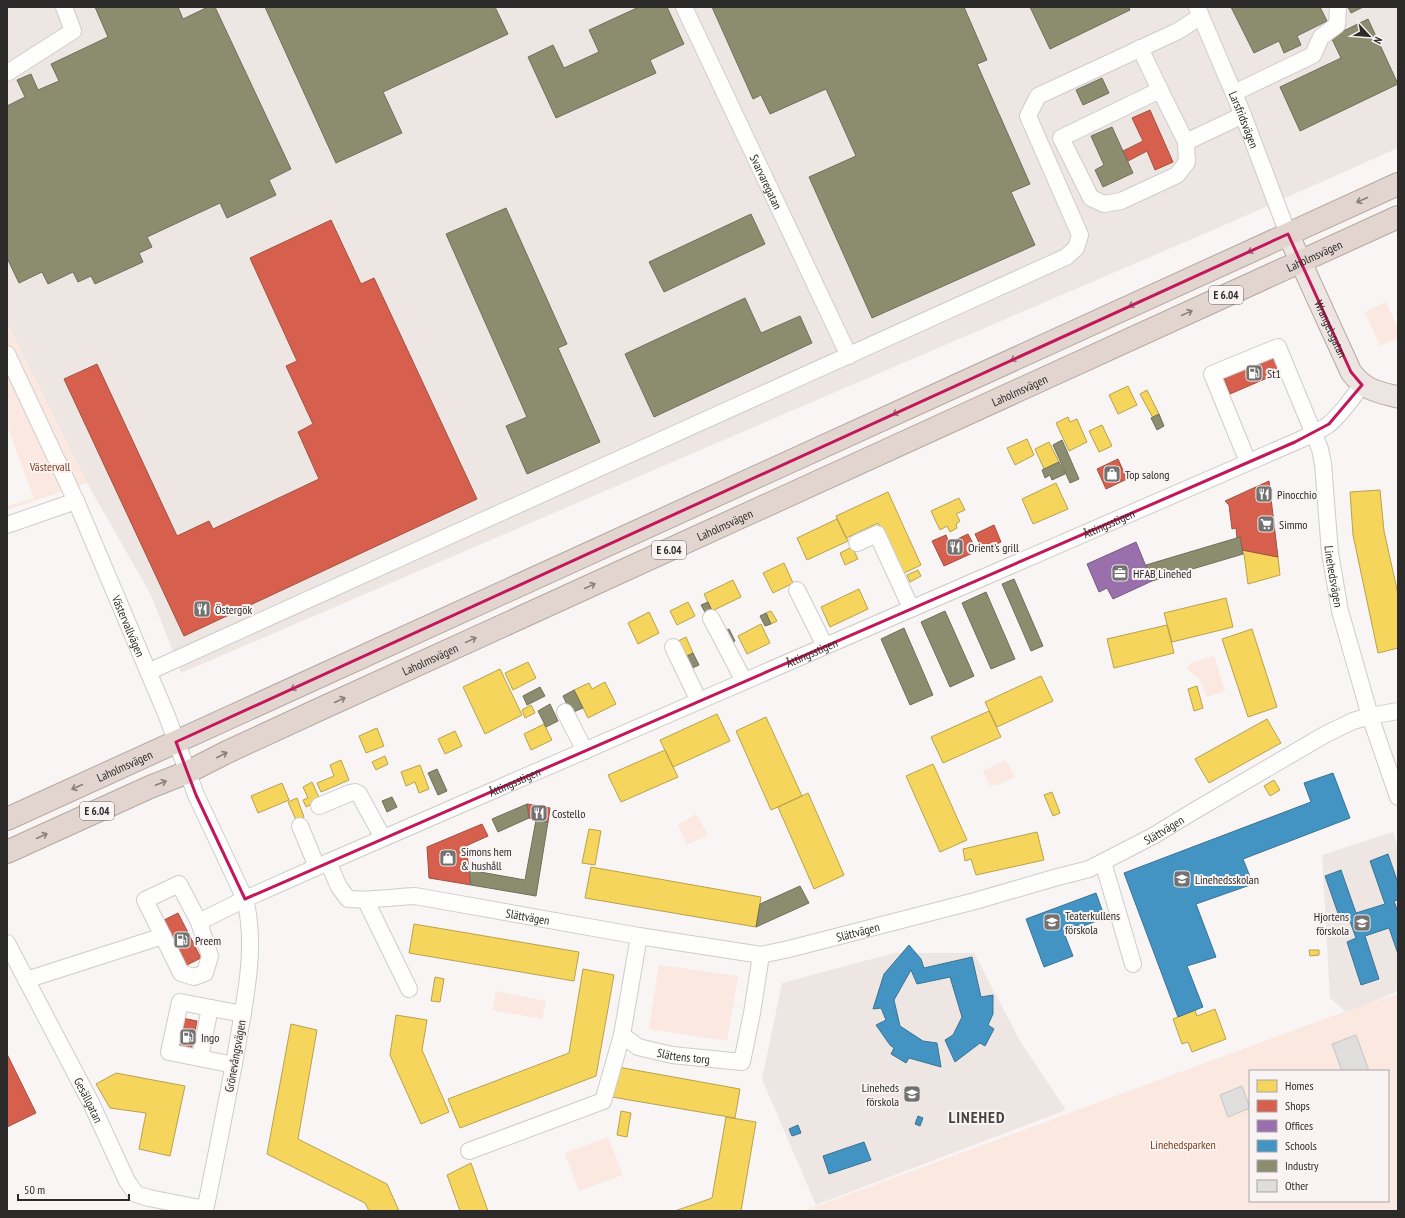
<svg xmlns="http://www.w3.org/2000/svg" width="1405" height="1218" font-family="'PT Sans Narrow',sans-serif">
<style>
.built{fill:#eee6e3}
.green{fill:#fae8e1;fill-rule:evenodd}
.homes{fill:#f6d55c;stroke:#b9a24d}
.shops{fill:#d6604d;stroke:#a35042}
.offices{fill:#9970ab;stroke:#785b84}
.schools{fill:#4393c3;stroke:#3c7495}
.industry{fill:#8c8c6e;stroke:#6f6f5a}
.building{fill:#e0dedd;stroke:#c6c5c4}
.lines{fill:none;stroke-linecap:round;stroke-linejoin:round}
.minor-casing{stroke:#cecccc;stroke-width:18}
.major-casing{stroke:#b6a7a0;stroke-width:23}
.highway-casing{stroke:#b6a7a0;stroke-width:24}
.minor{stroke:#fefefd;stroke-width:16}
.major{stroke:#ede5e1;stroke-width:21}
.highway{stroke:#e2d5cf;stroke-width:22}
.oneway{stroke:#87807c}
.marked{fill:none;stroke:#c2185b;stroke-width:3;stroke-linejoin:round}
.labels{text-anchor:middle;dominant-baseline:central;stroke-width:4;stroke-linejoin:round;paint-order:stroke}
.shield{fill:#f9f4f3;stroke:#6a6766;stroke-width:1}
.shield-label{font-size:11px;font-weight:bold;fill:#2c2b2a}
.street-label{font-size:12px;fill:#2c2b2a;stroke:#f9f4f3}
.poi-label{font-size:12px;fill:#2c2b2a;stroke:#f9f4f3;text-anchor:start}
.park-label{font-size:12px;fill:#823a17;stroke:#f9f4f3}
.district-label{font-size:16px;font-weight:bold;letter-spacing:1px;fill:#464342;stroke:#f9f4f3}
</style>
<rect width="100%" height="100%" fill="#f8f5f4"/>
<!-- built -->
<path class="built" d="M7,7H1398V148L1220,227L181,673L151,595L87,483L7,323Z
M1393,832L1398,847V991L1347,1013L1330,998L1322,855Z
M894,953H974L1020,1041L1066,1110L816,1205L762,1079L782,983Z"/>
<!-- green -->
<path class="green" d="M1386,302L1398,329V338L1380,346L1365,312Z
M7,323L87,483L7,510V506L34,498L7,425Z
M1214,656L1225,691L1207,697L1199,679L1187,669L1191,663Z
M1006,760L1015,777L996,786L994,784L990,786L983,771Z
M696,814L708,835L687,845L678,825Z
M659,965L738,976L727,1041L649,1029Z
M496,991L546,1001L542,1019L492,1010Z
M1398,994V1211H804L1327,1018ZM1250,1071H1388V1201H1250Z
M608,1137L623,1175L579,1191L565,1153Z"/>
<!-- homes -->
<path class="homes" d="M1128,386L1137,405L1118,414L1109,395Z
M1147,390L1159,414L1153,418L1140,394Z
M1068,417L1070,422L1077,419L1087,442L1069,451L1056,423Z
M1102,425L1112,446L1099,452L1089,431Z
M1027,439L1034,455L1015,465L1007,448Z
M1049,442L1059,462L1044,469L1035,449Z
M1056,483L1068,509L1033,524L1022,499Z
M1380,490L1384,531L1398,594V648L1378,653L1353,535L1350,492Z
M888,492L921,565L902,574L878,523L846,538L836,516Z
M959,498L965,510L956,514L960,521L956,524L957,528L950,532L947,526L940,530L931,511Z
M837,519L848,541L807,560L797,538Z
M852,547L858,559L845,565L840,553Z
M1242,550L1278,557L1280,575L1248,584L1244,554H1243Z
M784,563L793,583L773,593L763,573Z
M918,570L921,576L910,582L907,575Z
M733,580L741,597L712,611L704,594Z
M859,589L868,609L830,627L821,607Z
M1226,598L1233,627L1172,642L1164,613Z
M688,602L695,616L677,625L670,611Z
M771,611L777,621L771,624L766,613Z
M649,612L659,633L638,644L628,623Z
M761,624L770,643L747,654L738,636Z
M1167,625L1174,653L1114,668L1107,639Z
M1252,629L1277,707L1248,717L1222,639Z
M686,637L693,653L686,656L678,641Z
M528,662L536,678L513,690L505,673Z
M500,669L522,715L485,734L463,687Z
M1041,676L1053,701L997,727L985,702Z
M605,682L616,704L588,718L574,690L589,683L592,689Z
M1197,686L1203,708L1194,711L1188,689Z
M531,705L535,713L525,718L522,710Z
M989,711L1001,737L943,763L931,737Z
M717,714L730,741L673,767L660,740Z
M766,717L802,796L771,810L736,731Z
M1267,719L1281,743L1209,783L1195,759Z
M544,724L552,740L531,750L524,734Z
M377,728L384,746L366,753L359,736Z
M455,731L462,746L445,754L438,739Z
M665,750L678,777L621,802L608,775Z
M385,756L388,764L376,770L372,762Z
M341,760L349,780L321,792L317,783L334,776L330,765Z
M933,764L967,840L940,852L906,776Z
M420,765L429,789L419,793L415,782L406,786L401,772Z
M1274,780L1280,790L1270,796L1264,786Z
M312,782L320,800L306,807L303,800L308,798L303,787Z
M282,783L289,800L258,813L251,796Z
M1052,792L1060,813L1053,816L1044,795Z
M808,793L844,875L814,889L778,807Z
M297,798L304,817L296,820L288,802Z
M589,829L601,831L595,865L582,863Z
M1037,832L1044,860L976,875L971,859L965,861L963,849Z
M591,867L761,897L756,927L585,898Z
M414,924L579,952L574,981L409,953Z
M1309,950H1319V955L1310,956Z
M583,969L614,975L596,1076L460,1128L448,1099L569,1053Z
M435,977L444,979L440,1002L431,1001Z
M1215,1009L1226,1039L1192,1052L1188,1042L1182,1044L1173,1019L1195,1010L1197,1016Z
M396,1015L427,1020L422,1050L449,1112L421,1124L390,1055Z
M291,1024L317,1030L298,1139L387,1184L399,1211H369L365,1203L267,1154Z
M618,1067L740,1089L735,1118L612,1097Z
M116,1073L185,1086L170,1156L139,1149L146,1113L110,1108L96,1084Z
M621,1111L631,1113L627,1137L617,1135Z
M726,1117L756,1122L741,1211H675L712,1198Z
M471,1163L479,1186L488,1211H460L447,1175Z"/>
<!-- shops -->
<path class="shops" d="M1150,110L1173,162L1155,170L1147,151L1128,161L1123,151L1143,141L1132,118Z
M331,220L361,284L374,278L477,499L184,636L64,379L97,364L177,536L209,521L213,529L319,479L298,432L313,424L286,366L297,361L250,258Z
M1274,356L1281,372L1230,394L1224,378Z
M1118,459L1127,479L1106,489L1097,469Z
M1269,481L1277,549L1278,557L1242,550L1240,537L1237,538L1236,528L1232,529L1229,505L1225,501Z
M994,525L1001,542L983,551L975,534Z
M968,534L977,551L944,566L932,541L946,535L949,543Z
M527,804L550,808L548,822L529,818Z
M482,824L488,836L466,846L471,885L429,878L427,847Z
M178,913L201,958L185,966L162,921Z
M182,1018L197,1021L191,1051L176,1047Z
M7,1054L36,1113L7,1127Z"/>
<!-- offices -->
<path class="offices" d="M1136,542L1152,581L1113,599L1107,588L1099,592L1087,564Z"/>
<!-- schools -->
<path class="schools" d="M1333,773L1350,818L1243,859L1253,884L1196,904L1216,957L1187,966L1203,1007L1178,1017L1124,873L1311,802L1304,783Z
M1388,854L1398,883V900L1394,901L1398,912V954L1389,928L1365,936L1379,979L1361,985L1347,942L1356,938L1348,916L1340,919L1325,876L1341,870L1356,913L1385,904L1370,861Z
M1096,893L1105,918L1064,933L1073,956L1044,967L1026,919Z
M909,945L921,959L924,968L972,957L981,997L993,995V1014L988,1025L994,1029L985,1046L980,1043L955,1062L945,1040L953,1035L962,1017L950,977L917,984L911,970L894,1000L900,1026L923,1041L937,1043L941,1067L909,1058L906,1063L891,1054L894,1048L890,1045L876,1025L886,1020L881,1008L873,1009L884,974Z
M918,1116L923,1118L920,1126L915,1124Z
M798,1125L801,1133L792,1136L789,1129Z
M864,1142L871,1160L829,1174L823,1156Z"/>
<!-- industry -->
<path class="industry" d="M95,7H178L183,19L208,7H215L291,169L269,180L276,195L227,218L220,203L147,237L152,247L139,253L143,262L95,284L91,276L78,282L73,272L48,284L42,272L19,283L7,258V106L25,97L17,80L31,74L38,90L59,81L51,64L108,37Z
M265,7H495L508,34L383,92L402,133L336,163Z
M639,7H667L684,44L650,60L656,73L556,118L528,57L553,45L564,68L599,52L589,30Z
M712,7H964L987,60L977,64L1030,184L1011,192L1035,245L872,318L809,177L856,156L826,89L770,114L761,95L753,99Z
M1030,7H1129L1130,10L1050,49Z
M1231,7H1320L1327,21L1297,36L1301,45L1284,53L1279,41L1254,53Z
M1348,7H1363L1351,13Z
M1368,19L1398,84L1300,131L1280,87L1341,58L1331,37Z
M1102,78L1109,93L1083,105L1076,90Z
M1112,127L1133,173L1103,187L1095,170L1104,165L1091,136Z
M506,208L567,344L558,348L600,442L527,474L506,426L527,417L446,234Z
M751,214L765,244L664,292L649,262Z
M745,298L761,333L800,316L812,343L654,417L625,354Z
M1159,414L1164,426L1157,430L1151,418Z
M1062,440L1079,479L1070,483L1053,445Z
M1059,462L1065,474L1052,480L1050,475L1045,478L1042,470Z
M1240,537L1243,554L1152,581L1146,565Z
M1014,579L1043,646L1031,651L1002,584Z
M986,592L1015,659L991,669L962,603Z
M708,602L712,611L706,614L701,605Z
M945,611L974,676L950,687L921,622Z
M766,613L771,624L765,626L760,616Z
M904,628L933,695L910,705L881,639Z
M729,629L735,641L729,644L723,632Z
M693,653L699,665L690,669L684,658Z
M540,687L545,696L527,705L523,696Z
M574,690L583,708L571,713L563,696Z
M550,704L558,721L546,727L538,711Z
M437,769L447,791L438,795L428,773Z
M392,797L397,807L387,812L382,801Z
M527,804L529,818L498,832L492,819Z
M536,820L548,822L536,896L471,885L469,870L525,880Z
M800,886L809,903L756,927L760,904Z"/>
<!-- building -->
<path class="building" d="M1356,1035L1369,1071H1342L1332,1044Z
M1242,1086L1250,1108L1228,1117L1220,1095Z"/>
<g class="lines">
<!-- minor casing -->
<g class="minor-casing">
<g id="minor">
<path id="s1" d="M684,7L849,356"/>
<path id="s2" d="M1197,7L1243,115L1288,234"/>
<path d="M1140,48L1160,90"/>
<path d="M7,73L73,31L64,7"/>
<path d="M1234,93L1313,55L1321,37L1337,25L1338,7"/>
<path d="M1186,142L1160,90L1061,138L1091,198L1104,204L1121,201L1177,175L1187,162L1186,142L1243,115"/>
<path id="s3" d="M7,354L76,501L167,716L196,795L245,899C257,947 245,999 237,1047C227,1102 216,1156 205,1211"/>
<path id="s4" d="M1248,462L1212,374L1278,347L1320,449L1323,464L1330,553L1340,611L1370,716L1398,797"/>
<path d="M7,525L76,501"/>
<path d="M857,543L877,534L911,608"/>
<path d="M797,590L825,646"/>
<path d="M711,618L744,681"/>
<path d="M673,647L699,701"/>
<path d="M148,672L1066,257L1076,248L1080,235L1028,116L1038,96L1178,31L1201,16"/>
<path d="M565,712L585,751"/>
<path d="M319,806L350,793L355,792L359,794L383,838"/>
<path d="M300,826L317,867"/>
<path id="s5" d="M328,862L339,887L348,899C371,901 393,897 415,896L639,936L761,955L789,949L975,901L1054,878L1089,869L1153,836L1194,811L1326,734L1353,721L1370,716L1398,711"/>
<path d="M1103,862L1133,964"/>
<path d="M366,901L409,989"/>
<path id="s6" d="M199,922L210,956L205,973L194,977L181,973L145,900L179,884L199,922L245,899L317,867L1295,442C1306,437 1318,432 1328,425C1341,415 1352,398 1362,385"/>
<path id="s7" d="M639,936L622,1035L638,1047L672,1055L742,1062L752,1013L761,955"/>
<path id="s8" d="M7,943L91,1103L127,1181L136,1194L149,1198L205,1209"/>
<path d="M26,980L163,936"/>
<path d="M200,1058L210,1008"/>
<path d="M234,1065L169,1052L180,1002L243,1014"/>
<path d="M469,1151L603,1101L622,1035"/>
</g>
</g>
<!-- major casing -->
<g class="major-casing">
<g id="major">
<path id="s9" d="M1288,234L1351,372C1364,390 1378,392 1398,397"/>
</g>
</g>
<!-- highway casing -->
<g class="highway-casing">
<g id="highway">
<path id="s10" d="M7,819L1398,184"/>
<path id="s11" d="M7,852L150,787L188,772L227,752L318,710L1398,217"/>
</g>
</g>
<!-- minor -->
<use href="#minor" class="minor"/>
<!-- major -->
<use href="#major" class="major"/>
<!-- highway -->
<use href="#highway" class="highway"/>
</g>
<!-- one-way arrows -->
<defs><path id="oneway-shaft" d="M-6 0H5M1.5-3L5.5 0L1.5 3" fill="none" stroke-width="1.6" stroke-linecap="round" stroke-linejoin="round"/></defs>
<g class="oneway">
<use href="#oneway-shaft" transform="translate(1362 200) rotate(156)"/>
<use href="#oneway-shaft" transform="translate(1253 250) rotate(155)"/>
<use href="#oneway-shaft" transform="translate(1134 304) rotate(155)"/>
<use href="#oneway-shaft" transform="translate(1187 313) rotate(-25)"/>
<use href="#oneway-shaft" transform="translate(1016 358) rotate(155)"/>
<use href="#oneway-shaft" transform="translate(898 412) rotate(155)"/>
<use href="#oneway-shaft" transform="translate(590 586) rotate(-25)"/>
<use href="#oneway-shaft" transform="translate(471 640) rotate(-25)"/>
<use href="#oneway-shaft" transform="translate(296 687) rotate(155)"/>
<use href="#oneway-shaft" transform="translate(340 700) rotate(-25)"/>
<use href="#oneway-shaft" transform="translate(222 755) rotate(-27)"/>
<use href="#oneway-shaft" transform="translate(161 783) rotate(-21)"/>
<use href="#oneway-shaft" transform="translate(77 787) rotate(156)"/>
<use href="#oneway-shaft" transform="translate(42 836) rotate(-25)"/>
</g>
<!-- marked area -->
<path class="marked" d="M1288,234L1351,372L1362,385L1329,424L1295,442L245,899L196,795L176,742Z"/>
<!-- icons -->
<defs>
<g id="fuel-square" transform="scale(0.9)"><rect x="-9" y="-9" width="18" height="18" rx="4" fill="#737271" stroke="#f9f4f3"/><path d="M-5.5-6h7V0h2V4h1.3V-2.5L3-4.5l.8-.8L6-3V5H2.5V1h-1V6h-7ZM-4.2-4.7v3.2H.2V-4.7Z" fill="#fff"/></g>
<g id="shop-square" transform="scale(0.9)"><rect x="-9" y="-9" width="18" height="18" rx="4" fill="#737271" stroke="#f9f4f3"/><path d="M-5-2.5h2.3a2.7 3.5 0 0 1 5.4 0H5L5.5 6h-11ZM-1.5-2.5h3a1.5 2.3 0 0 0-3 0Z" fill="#fff"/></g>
<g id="restaurant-square" transform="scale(0.9)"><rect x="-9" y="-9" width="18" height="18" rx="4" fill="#737271" stroke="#f9f4f3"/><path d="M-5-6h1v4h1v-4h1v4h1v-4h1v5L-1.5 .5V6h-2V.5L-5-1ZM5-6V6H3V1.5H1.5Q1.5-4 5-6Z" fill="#fff"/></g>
<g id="supermarket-square" transform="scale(0.9)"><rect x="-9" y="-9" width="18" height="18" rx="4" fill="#737271" stroke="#f9f4f3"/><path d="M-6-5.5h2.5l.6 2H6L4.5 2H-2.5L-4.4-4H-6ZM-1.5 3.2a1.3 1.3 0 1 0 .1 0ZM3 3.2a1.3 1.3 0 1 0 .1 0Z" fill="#fff"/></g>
<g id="office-square" transform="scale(0.9)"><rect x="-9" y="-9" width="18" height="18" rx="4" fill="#737271" stroke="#f9f4f3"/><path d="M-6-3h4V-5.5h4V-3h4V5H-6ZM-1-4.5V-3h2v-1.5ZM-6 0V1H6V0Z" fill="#fff"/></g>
<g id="school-square" transform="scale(0.9)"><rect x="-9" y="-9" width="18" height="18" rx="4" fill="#737271" stroke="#f9f4f3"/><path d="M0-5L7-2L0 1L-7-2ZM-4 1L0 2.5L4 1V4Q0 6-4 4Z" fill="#fff"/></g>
</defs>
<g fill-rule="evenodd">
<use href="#fuel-square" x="1254" y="373"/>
<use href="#shop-square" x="1112" y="474"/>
<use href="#restaurant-square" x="1264" y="494"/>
<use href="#supermarket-square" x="1266" y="524"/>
<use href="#restaurant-square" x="955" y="547"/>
<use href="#office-square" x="1120" y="573"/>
<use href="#restaurant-square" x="202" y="609"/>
<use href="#restaurant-square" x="539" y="813"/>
<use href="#shop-square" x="448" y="858"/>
<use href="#school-square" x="1182" y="879"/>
<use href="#school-square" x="1052" y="922"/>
<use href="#school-square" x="1362" y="923"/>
<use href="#fuel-square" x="182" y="940"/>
<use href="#fuel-square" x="188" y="1037"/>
<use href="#school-square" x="912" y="1094"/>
</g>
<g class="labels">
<!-- shield labels -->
<g class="shield">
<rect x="1209" y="286" width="34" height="18" rx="3"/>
<rect x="652" y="541" width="34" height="18" rx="3"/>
<rect x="80" y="802" width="34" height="18" rx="3"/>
</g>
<g class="shield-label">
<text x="1226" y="295">E 6.04</text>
<text x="669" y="550">E 6.04</text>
<text x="97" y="811">E 6.04</text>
</g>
<!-- street labels -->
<g class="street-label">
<text stroke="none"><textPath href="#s2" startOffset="122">Larsfridsvägen</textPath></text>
<text stroke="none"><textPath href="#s1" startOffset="193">Svarvaregatan</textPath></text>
<text stroke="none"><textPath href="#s11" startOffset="1437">Laholmsvägen</textPath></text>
<text stroke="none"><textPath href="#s9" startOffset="104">Wrangelsgatan</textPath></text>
<text stroke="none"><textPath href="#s11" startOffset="1113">Laholmsvägen</textPath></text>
<text stroke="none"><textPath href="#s6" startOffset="1234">Åttingsstigen</textPath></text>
<text stroke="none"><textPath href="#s11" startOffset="789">Laholmsvägen</textPath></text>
<text stroke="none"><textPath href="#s4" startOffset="405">Linehedsvägen</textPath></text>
<text stroke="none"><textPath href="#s3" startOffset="298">Västervallvägen</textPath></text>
<text stroke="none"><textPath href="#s6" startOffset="910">Åttingsstigen</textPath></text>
<text stroke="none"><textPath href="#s11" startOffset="465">Laholmsvägen</textPath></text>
<text stroke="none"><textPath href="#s10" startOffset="129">Laholmsvägen</textPath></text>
<text stroke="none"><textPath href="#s6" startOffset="586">Åttingsstigen</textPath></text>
<text stroke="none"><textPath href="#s5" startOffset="884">Slättvägen</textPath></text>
<text stroke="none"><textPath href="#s5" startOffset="224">Slättvägen</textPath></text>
<text stroke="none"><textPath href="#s5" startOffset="560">Slättvägen</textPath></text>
<text stroke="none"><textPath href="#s7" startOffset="167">Slättens torg</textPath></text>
<text transform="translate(235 1056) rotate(-80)">Grönevångsvägen</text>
<text stroke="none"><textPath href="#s8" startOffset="177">Gesällgatan</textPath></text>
</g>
<!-- poi labels -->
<g class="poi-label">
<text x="1267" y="373">St1</text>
<text x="1125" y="474">Top salong</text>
<text x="1277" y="494">Pinocchio</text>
<text x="1279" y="524">Simmo</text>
<text x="968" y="547">Orient's grill</text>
<text x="1133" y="573">HFAB Linehed</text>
<text x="215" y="609">Östergök</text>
<text x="552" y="813">Costello</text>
<text x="461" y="851">Simons hem<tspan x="461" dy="14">&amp; hushåll</tspan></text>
<text x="1195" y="879">Linehedsskolan</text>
<text x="1065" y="915">Teaterkullens<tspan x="1065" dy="14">förskola</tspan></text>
<text x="1349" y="916" text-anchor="end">Hjortens<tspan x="1349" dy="14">förskola</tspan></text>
<text x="195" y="940">Preem</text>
<text x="201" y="1037">Ingo</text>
<text x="899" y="1087" text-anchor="end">Lineheds<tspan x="899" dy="14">förskola</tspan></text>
</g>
<!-- park labels -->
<g class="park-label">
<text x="50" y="466">Västervall</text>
<text x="1183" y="1144">Linehedsparken</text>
</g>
<!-- district labels -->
<g class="district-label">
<text x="977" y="1117">LINEHED</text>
</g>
</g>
<!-- border -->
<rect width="1405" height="1218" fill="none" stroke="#2c2b2a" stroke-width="16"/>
<!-- legend -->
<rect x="1249" y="1070" width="140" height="132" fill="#f9f4f3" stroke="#a7a4a3"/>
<rect x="1257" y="1080" width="20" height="12" fill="#f6d55c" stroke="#a7a4a3"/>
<text x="1285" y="1090" font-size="12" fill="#2c2b2a">Homes</text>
<rect x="1257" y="1100" width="20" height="12" fill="#d6604d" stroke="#a7a4a3"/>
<text x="1285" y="1110" font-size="12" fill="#2c2b2a">Shops</text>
<rect x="1257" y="1120" width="20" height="12" fill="#9970ab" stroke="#a7a4a3"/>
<text x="1285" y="1130" font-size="12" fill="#2c2b2a">Offices</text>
<rect x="1257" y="1140" width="20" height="12" fill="#4393c3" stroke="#a7a4a3"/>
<text x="1285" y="1150" font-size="12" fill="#2c2b2a">Schools</text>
<rect x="1257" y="1160" width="20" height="12" fill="#8c8c6e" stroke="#a7a4a3"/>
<text x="1285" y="1170" font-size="12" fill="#2c2b2a">Industry</text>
<rect x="1257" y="1180" width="20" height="12" fill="#e0dedd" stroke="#a7a4a3"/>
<text x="1285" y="1190" font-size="12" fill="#2c2b2a">Other</text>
<!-- north arrow -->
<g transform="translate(1369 36) rotate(116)" stroke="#f9f4f3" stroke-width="3" paint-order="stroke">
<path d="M0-3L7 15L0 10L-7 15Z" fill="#2c2b2a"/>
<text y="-6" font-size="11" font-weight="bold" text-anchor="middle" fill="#2c2b2a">N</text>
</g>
<!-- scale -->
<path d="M18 1194v6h111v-6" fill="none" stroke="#2c2b2a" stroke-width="2"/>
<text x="24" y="1194" font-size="12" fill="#2c2b2a" stroke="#f9f4f3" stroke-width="3" paint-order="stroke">50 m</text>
</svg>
